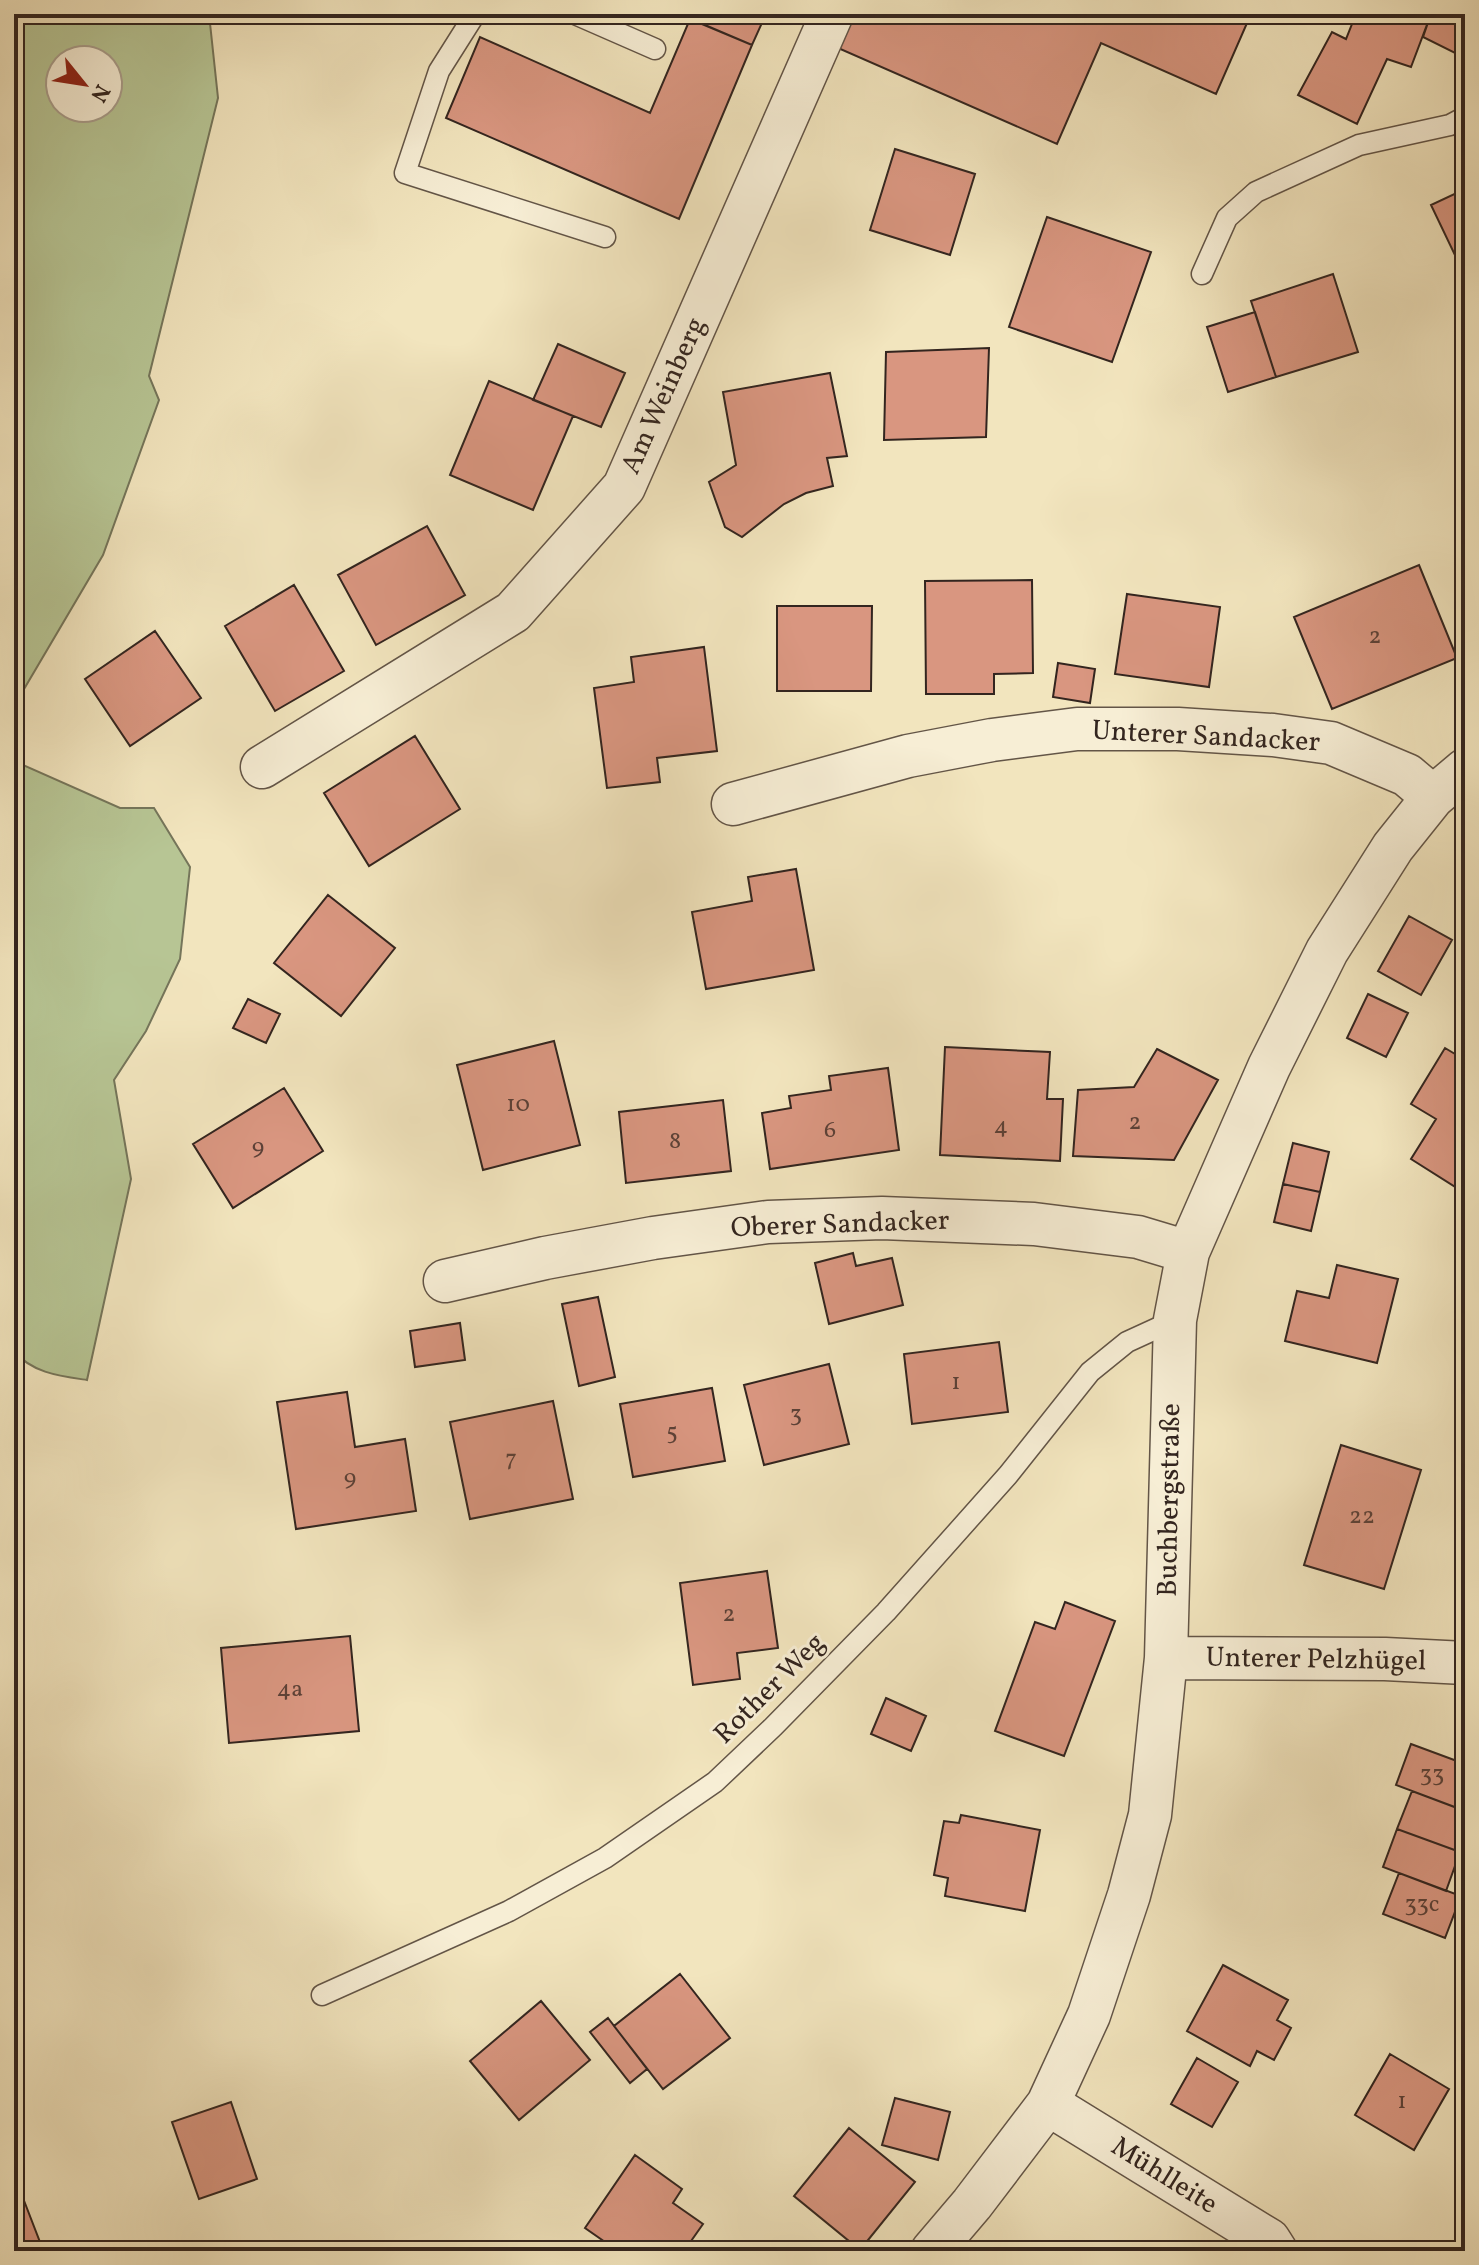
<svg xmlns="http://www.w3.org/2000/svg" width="1479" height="2265" font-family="Vollkorn,serif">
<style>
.green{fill:#b7c594;stroke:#75755a;stroke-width:2;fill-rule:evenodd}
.building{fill:#d99680;stroke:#33251f;stroke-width:2}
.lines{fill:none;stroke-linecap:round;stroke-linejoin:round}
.service-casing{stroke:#635547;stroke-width:23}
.minor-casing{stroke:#635547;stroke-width:45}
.service{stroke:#f7eed5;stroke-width:20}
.minor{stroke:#f7eed5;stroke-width:42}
.labels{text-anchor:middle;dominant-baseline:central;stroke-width:6;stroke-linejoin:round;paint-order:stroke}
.number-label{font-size:24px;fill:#5c4137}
.street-label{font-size:28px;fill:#33251f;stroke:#f7eed5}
</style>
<rect width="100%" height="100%" fill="#f2e5be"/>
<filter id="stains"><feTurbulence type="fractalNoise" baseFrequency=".0025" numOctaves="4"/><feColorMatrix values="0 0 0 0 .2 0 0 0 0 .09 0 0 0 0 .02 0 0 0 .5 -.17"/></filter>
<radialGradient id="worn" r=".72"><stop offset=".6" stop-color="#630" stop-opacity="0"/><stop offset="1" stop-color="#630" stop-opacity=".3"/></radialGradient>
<!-- green -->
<path class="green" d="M14,14H209L218,98L149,376L159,400L103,555L14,706ZM60,60H108V108H60Z
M14,761L120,808H154L190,867L180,959L146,1031L114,1080L131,1179L87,1380C60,1376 32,1373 14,1351Z"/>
<!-- building -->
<path class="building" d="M679,14H766L752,45Z
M853,14H1251L1216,94L1101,43L1057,144L838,48Z
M1356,14H1431L1411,67L1387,59L1357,124L1298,95L1332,32L1346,39Z
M1431,14H1465V58L1423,37Z
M690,19L752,45L679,219L446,118L480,37L650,113Z
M895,149L975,174L950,255L870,230Z
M1465,189V276L1431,205Z
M1047,217L1151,252L1112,362L1009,327Z
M1333,274L1358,352L1276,377L1251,301Z
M1255,312L1276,377L1228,392L1207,327Z
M558,344L625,373L601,427L533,400Z
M989,348L986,437L884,440L886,352Z
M830,373L847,456L827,458L833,486L806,493L784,504L742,537L725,527L709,482L736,465L723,392Z
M489,381L573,416L533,510L450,475Z
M427,526L465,595L376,645L338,575Z
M1419,565L1457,658L1332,709L1294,617Z
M1032,580L1033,673L994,674V694H926L925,581Z
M294,585L344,671L275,711L225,626Z
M1127,594L1220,607L1209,687L1115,674Z
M777,606H872L871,691H777Z
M155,631L201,698L130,746L85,679Z
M704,647L717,751L657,758L660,782L607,788L594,688L634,682L631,657Z
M1058,663L1095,669L1090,703L1053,697Z
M415,736L460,809L369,866L324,793Z
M796,869L814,970L706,989L692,912L752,901L748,877Z
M328,895L395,948L341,1016L274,963Z
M1409,916L1452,940L1421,995L1378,971Z
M1368,994L1408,1013L1386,1057L1347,1038Z
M248,999L280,1014L266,1043L233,1028Z
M554,1041L580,1145L483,1170L457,1065Z
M945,1047L1050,1052L1047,1099H1063L1060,1161L940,1155Z
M1445,1048L1465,1060V1175L1457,1188L1411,1159L1436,1119L1411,1104Z
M1157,1049L1218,1080L1174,1160L1073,1156L1078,1090L1134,1087Z
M888,1068L899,1150L770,1169L762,1113L791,1108L789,1096L831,1090L829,1076Z
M284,1088L323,1151L233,1208L193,1144Z
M723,1100L731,1171L626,1183L619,1112Z
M1293,1143L1329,1152L1320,1192L1283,1184Z
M1283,1184L1320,1192L1311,1231L1274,1222Z
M853,1253L856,1266L892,1258L903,1305L829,1324L815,1263Z
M1337,1265L1398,1279L1377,1363L1285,1341L1297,1291L1329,1298Z
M598,1297L615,1377L579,1386L562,1304Z
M460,1323L465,1360L415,1367L410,1331Z
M999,1342L1008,1412L912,1424L904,1354Z
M829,1364L849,1444L764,1465L744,1385Z
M712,1388L725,1461L633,1477L620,1404Z
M347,1392L355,1447L405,1439L416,1511L296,1529L277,1402Z
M553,1401L573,1499L470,1519L450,1422Z
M1341,1445L1421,1470L1384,1589L1304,1565Z
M767,1571L778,1648L737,1653L740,1679L693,1685L680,1583Z
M1065,1602L1115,1621L1064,1756L995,1731L1035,1622L1055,1629Z
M350,1636L359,1731L229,1743L221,1648Z
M886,1698L926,1716L911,1751L871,1734Z
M1411,1744L1465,1764V1796L1460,1809L1396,1785Z
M1412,1791L1465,1811V1840L1460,1852L1397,1829Z
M961,1815L1040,1830L1025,1911L945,1896L948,1878L934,1875L944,1821L959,1823Z
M1397,1829L1460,1852L1446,1891L1383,1867Z
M1399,1873L1461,1896L1445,1938L1383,1914Z
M1223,1965L1288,2000L1277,2020L1291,2028L1274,2060L1257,2051L1250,2066L1187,2031Z
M680,1974L730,2038L663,2089L614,2026Z
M541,2001L590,2060L519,2120L470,2061Z
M608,2018L647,2069L630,2083L590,2032Z
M1390,2054L1449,2089L1414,2150L1355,2115Z
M1197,2058L1238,2082L1212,2127L1171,2104Z
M895,2098L950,2112L938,2160L882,2145Z
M231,2102L257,2179L199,2199L172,2122Z
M849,2128L915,2182L860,2250L794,2196Z
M635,2155L682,2189L673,2203L703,2224L684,2251H618L585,2228Z
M23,2198L43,2250L40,2251H14V2202Z
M1465,2239V2251H1421L1420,2248Z"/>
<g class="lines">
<!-- service casing -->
<g class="service-casing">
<path id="service" d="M475,14L439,71L405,173L605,237
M575,14L655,49
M1202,274L1227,218L1256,192L1359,145L1450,125L1465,117
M322,1995L509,1911L605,1858L715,1782L773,1727L886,1612L1008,1475L1090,1372L1127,1342L1175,1320"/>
</g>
<!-- minor casing -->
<g class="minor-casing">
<path id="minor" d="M262,767L513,612L624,487L832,14
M733,804L908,756L992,740L1077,729H1178L1273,735L1331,743L1407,775L1433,797
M445,1281L545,1258L653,1238L768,1222L882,1218L1034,1224L1138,1237L1188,1252
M1166,1658L1385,1659L1465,1663
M1048,2104L1269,2240L1276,2251
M932,2251L972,2204L1048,2104L1089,2015L1129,1895L1150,1815L1166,1658L1175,1320L1188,1252L1269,1067L1327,951L1393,847L1433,797L1465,770"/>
</g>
<!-- service -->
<use href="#service" class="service"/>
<!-- minor -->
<use href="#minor" class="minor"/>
</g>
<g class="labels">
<!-- number labels -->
<g class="number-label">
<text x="1375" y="637">2</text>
<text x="518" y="1105">10</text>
<text x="1135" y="1123">2</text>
<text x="1001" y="1127">4</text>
<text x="830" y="1131">6</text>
<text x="675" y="1142">8</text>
<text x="258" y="1148">9</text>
<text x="956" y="1383">1</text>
<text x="796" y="1415">3</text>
<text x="672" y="1433">5</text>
<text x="511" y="1460">7</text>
<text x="350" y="1479">9</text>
<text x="1362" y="1517">22</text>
<text x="729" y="1615">2</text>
<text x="290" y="1690">4a</text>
<text x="1432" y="1775">33</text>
<text x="1422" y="1905">33c</text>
<text x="1402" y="2102">1</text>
</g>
<!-- street labels -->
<g class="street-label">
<text transform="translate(664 396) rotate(-66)">Am Weinberg</text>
<text transform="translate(1206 737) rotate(3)">Unterer Sandacker</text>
<text transform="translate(840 1225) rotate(-2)">Oberer Sandacker</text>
<text transform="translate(1170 1500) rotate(-89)">Buchbergstraße</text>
<text transform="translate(1316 1660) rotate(1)">Unterer Pelzhügel</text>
<text transform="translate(770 1689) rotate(-45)">Rother Weg</text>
<text transform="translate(1164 2176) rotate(32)">Mühlleite</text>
</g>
</g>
<!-- margin -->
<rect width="1479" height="2265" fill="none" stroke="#f2e5be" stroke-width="48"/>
<rect x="16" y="16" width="1447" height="2233" fill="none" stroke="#33251f" stroke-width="4"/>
<rect x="24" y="24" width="1431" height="2217" fill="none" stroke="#33251f" stroke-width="2"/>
<!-- north arrow -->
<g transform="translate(84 84) rotate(120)"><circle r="38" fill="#f7eed5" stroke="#a99e8c" stroke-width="2"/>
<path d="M0-6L14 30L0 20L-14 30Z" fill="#8f2418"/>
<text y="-12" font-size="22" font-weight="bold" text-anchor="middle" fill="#33251f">N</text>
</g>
<rect width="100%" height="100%" filter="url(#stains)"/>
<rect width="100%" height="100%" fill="url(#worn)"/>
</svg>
